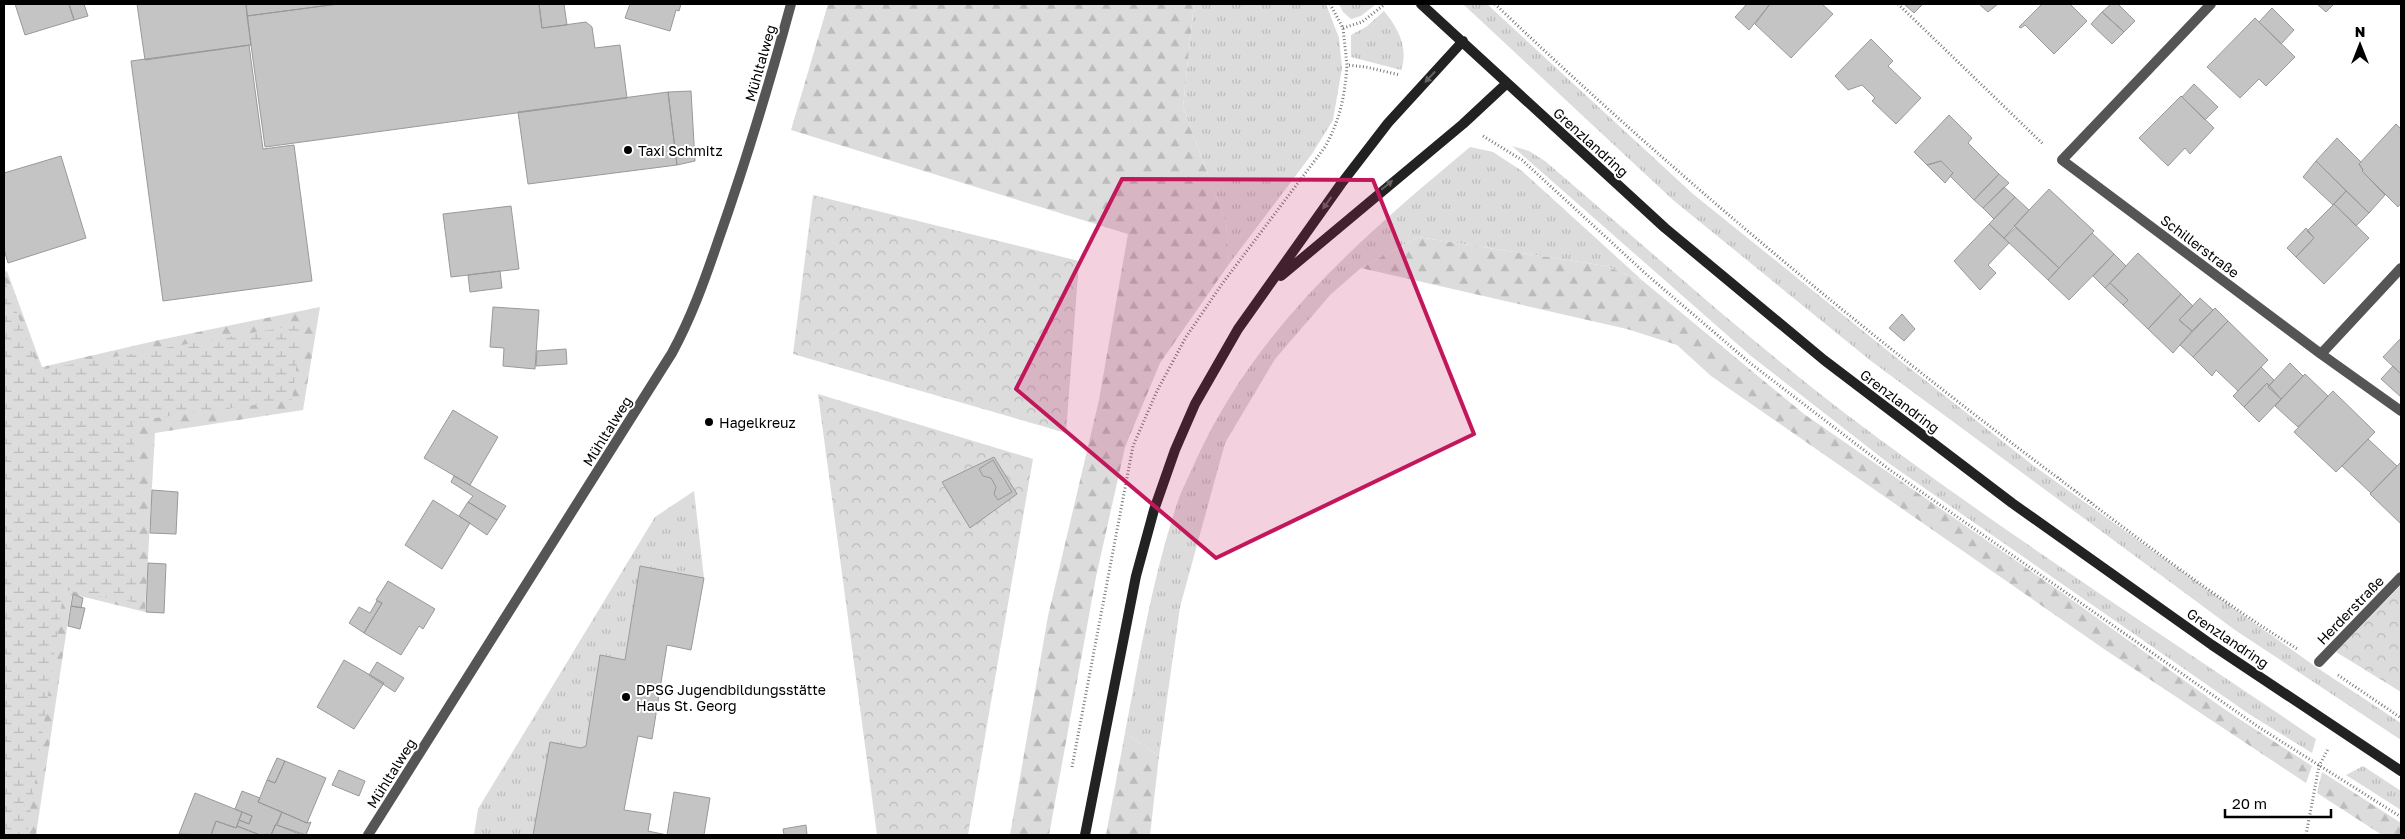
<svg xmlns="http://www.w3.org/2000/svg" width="2405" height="839" font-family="'Golos Text',sans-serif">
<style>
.grass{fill:url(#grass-tufts)}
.forest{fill:url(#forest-firs)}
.wetland{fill:url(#wetland-marsh)}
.park{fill:url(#park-crowns)}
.building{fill:#c4c4c4;stroke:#999}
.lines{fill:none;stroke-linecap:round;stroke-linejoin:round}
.path{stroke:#777;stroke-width:3;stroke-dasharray:1 2.5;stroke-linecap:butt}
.lane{stroke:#555;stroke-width:10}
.street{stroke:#555;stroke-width:10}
.secondary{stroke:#222;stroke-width:10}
.oneway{fill:#646464}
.marked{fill:#c2185b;fill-opacity:0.2;stroke:#c2185b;stroke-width:4;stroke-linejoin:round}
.poi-dot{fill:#000;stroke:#fff;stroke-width:2}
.labels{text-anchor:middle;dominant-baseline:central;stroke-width:4;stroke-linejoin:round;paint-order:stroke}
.street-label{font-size:14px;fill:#000;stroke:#fff}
.poi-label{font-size:14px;fill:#000;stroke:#fff;text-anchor:start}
</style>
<defs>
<pattern id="grass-tufts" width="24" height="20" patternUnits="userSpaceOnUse" patternTransform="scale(1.25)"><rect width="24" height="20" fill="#dcdcdc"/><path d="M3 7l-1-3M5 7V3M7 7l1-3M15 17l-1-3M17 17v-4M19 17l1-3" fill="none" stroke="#bbb"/></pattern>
<pattern id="forest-firs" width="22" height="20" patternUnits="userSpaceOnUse" patternTransform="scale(1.25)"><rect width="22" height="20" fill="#dcdcdc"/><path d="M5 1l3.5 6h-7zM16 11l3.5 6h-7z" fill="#bbb"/></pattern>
<pattern id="wetland-marsh" width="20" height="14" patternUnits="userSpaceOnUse" patternTransform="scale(1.25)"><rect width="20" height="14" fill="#dcdcdc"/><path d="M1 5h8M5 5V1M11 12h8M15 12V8" fill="none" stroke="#bbb"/></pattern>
<pattern id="park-crowns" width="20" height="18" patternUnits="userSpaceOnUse" patternTransform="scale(1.25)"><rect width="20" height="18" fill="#dcdcdc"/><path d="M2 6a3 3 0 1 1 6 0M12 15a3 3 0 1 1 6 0" fill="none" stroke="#bbb"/></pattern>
</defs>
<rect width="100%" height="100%" fill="#fff"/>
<!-- grass -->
<path class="grass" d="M1194,4H1326L1339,38L1342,68L1333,120L1312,154L1229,264L1226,223L1183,107Z
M1339,4H1374L1375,5L1361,16L1351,19L1343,12Z
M1463,4H1487L1693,194L1888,351L2034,466L2316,667L2401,723V740L2235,630L1871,361L1673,200Z
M1384,11C1398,28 1409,48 1401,70L1351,57V35L1366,27Z
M1512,146L1529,151L1545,161C1644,245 1739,332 1842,411C1995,527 2157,631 2316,739L2312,753L2249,714L1887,462L1751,356Z
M1470,147L1493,152L1522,171L1643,281L1606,266L1418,237L1361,268L1331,294L1275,359L1225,443L1180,607L1159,756L1125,733C1140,654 1153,574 1179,498C1184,485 1191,472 1196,460C1257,327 1360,239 1470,147Z
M694,491L704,578L640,566L625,660L600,655L586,746L581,748L550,742L533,835H474L478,809L655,517Z
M2363,766L2401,791V810L2346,775Z"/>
<!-- forest -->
<path class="forest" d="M828,4H1194L1183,107L1226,223L1229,264L1160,363L1125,447L1096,577L1049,835H1010L1048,616L1099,400L1128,234L791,130Z
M1418,237L1606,266L1643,281L1804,414L2058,590L2227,711L2312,766L2306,783L2104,649L1711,376L1677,345L1627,329L1361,268Z
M7,271L42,367L159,340L320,307L303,410L155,433L145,612L72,594L36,835H4V272Z
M1125,733L1159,756L1150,835H1106Z
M2322,772L2401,823V835H2382L2317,793Z"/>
<!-- wetland -->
<path class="wetland" d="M4,279L39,370L302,324L292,400L133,421L139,603L64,590L27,835H4Z"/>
<!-- park -->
<path class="park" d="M813,195L1079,261L1066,433L793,354Z
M818,394L1033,459L968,835H877Z
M2401,585V692L2336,652Z"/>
<!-- building -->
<path class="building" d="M15,4H69L74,20L25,35Z
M69,4H84L88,16L74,20Z
M137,4H246L251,45L145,60Z
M246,4H338L247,16Z
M338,4H539L542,28L586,22L592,27L595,48L620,45L627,98L265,147L247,16Z
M539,4H564L567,25L542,28Z
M630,4H681L679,11L676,10L670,31L625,18Z
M1747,4H1770L1749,30L1735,17Z
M1770,4H1822L1833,14L1791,58L1755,24Z
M1904,4H1923L1914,13Z
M1979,4H1998L1988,12Z
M2042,4H2070L2087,21L2054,54L2025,25L2021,28L2019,27Z
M2111,4H2118L2135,21L2124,32L2102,12Z
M2317,4H2334L2326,12Z
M2272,8L2294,30L2281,44L2259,22Z
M2102,12L2124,32L2112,44L2091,24Z
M2255,18L2295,57L2266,86L2259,79L2240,98L2207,67Z
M1871,39L1893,61L1888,66L1921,98L1896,124L1872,101L1875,98L1862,85L1848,90L1835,76Z
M249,45L263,149L294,145L312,281L163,301L131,61Z
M2194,84L2218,107L2205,120L2182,97Z
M691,91L695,161L677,165L668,92Z
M668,92L677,165L528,184L518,112Z
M2181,96L2214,128L2190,154L2185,148L2168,166L2139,138Z
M1949,115L1972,138L1968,143L1999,174L1974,200L1950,176L1953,173L1941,161L1927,165L1914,152Z
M2396,124L2401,129V203L2398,207L2362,171L2363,170L2359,164Z
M2337,138L2361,162L2359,164L2363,170L2362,171L2385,195L2369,213L2316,161Z
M61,156L86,238L8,263L4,249V173Z
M1941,161L1953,173L1945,183L1927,165Z
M2316,161L2346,191L2333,205L2303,177Z
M1999,174L2009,183L1983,208L1974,200Z
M2004,187L2015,197L1994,219L1983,208Z
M2049,189L2094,231L2059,268L2014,226Z
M2346,191L2369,213L2356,226L2334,204Z
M2015,197L2029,210L2004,238L1989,224Z
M2334,204L2369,238L2324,284L2296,257L2314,238L2307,231Z
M511,206L519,269L451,277L443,214Z
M1989,224L2009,243L1988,265L1996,273L1980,290L1954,261Z
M2016,227L2059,268L2048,280L2004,238Z
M2306,228L2314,238L2296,257L2287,248Z
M2092,233L2114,254L2069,300L2048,280Z
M2138,253L2181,294L2148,329L2123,305L2128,300L2110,283Z
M2114,254L2126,266L2105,288L2093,276Z
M500,271L502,288L470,292L468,275Z
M2110,283L2128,300L2123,305L2105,288Z
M2181,294L2193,306L2179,320L2192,331L2173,353L2148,329Z
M2200,298L2213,310L2192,331L2179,320Z
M493,307L539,310L535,369L503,366L504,348L490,347Z
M2215,308L2228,321L2193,357L2180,345Z
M1902,314L1915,329L1904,341L1889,328Z
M2228,321L2268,360L2238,391L2216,370L2212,376L2193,357Z
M2401,338V374L2383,357Z
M566,349L567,364L536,366L537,351Z
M2290,363L2303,376L2281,399L2268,387Z
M2393,366L2401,374V397L2381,379Z
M2261,367L2274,380L2269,386L2267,383L2244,407L2233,396Z
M2305,374L2328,396L2298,427L2275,406Z
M2267,383L2281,399L2259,422L2244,407Z
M2333,391L2375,432L2336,472L2294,432Z
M453,410L498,437L470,485L424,458Z
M2368,439L2397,466L2371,493L2342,466Z
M994,457L1017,494L970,528L942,482Z
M993,460L1012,492L998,500L994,494L996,487L991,478L983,476L979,469Z
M2401,462V524L2370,494Z
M454,476L506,506L497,520L468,502L473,496L451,482Z
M152,490L178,492L176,534L150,533Z
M433,500L470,523L442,569L405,545Z
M468,502L497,520L487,535L459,516Z
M148,563L166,564L164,613L146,612Z
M640,566L704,578L691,650L667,645L652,739L638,736L624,810L651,814L648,831L667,835L674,792L710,798L704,835H533L550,742L581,748L586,746L600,655L625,660Z
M388,581L435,609L423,629L419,626L401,655L364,633L382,603L376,600Z
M73,594L83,598L81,608L71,606Z
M377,601L382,603L364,633L349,623L359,607L370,613Z
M71,606L85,608L80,629L68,626Z
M344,660L384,683L354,729L317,707Z
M377,662L404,678L395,692L369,675Z
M277,758L285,761L275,783L267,780Z
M285,761L326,778L307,823L258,802L267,780L275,783Z
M339,770L365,781L359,796L332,785Z
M242,791L260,798L258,802L282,812L271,835H260L237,826L239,820L249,824L252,816L235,809Z
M195,793L242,812L236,828L216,821L211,835L179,834Z
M242,812L252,816L249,824L239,820Z
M282,812L307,823L311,822L306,835L277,825Z
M216,821L236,828L237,826L260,835H211Z
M275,825H277L302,835H271Z
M806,825L807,835H784L783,829Z"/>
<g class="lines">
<!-- path -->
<path class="path" d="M1330,4L1343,28L1347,65L1366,67L1400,75
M1495,4C1670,171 1857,327 2050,472C2131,533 2212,596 2299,650
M1898,4L2044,145
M1343,28L1362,22L1385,4
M1483,136L1522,160L1646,274L1750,363L1890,470L2260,728L2401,817
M2338,675L2401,718
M1072,767L1133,446L1157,391L1186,337L1222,284L1325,147C1340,120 1345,96 1347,65
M2306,835L2319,766L2328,749"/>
<!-- lane -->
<path class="lane" d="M2319,662L2401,577"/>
<!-- street -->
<path class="street" d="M2211,4L2062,160L2321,354L2401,411
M2321,354L2401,268
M368,835L672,353C691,318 704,282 717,244C745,165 769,85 791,4"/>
<!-- secondary -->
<path class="secondary" d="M1421,4L1665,228L1824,360L2012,503L2212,645L2401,771
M1281,276L1463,124L1506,84
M1085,835L1136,576L1154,510L1175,450L1195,404L1238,329L1341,184L1388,123L1463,41"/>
</g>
<!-- one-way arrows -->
<defs><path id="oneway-solid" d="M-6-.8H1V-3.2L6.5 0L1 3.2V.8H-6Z" transform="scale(1.25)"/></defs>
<g class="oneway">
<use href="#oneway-solid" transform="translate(1430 77) rotate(133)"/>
<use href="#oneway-solid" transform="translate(1387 185) rotate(-40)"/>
<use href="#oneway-solid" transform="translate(1327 203) rotate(126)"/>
</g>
<!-- marked area -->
<path class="marked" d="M1122,179L1373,180L1474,434L1216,558L1016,389Z"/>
<!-- markers -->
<g class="poi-dot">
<circle cx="628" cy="150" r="5"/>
<circle cx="709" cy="422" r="5"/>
<circle cx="626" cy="697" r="5"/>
</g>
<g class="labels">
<!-- street labels -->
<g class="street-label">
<text transform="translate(760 63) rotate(-74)">Mühltalweg</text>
<text transform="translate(1591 142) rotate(42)">Grenzlandring</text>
<text transform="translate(2200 246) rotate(37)">Schillerstraße</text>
<text transform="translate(1900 401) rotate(37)">Grenzlandring</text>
<text transform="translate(607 431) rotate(-58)">Mühltalweg</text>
<text transform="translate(2350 610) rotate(-46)">Herderstraße</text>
<text transform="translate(2228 638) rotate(34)">Grenzlandring</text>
<text transform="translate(391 773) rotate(-58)">Mühltalweg</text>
</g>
<!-- poi labels -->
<g class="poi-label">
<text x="638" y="150">Taxi Schmitz</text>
<text x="719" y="422">Hagelkreuz</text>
<text x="636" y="689">DPSG Jugendbildungsstätte<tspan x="636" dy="16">Haus St. Georg</tspan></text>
</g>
</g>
<!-- border -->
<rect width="2405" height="839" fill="none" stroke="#000000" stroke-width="10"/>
<!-- north arrow -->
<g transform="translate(2360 45)" stroke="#ffffff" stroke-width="4" paint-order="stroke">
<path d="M0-4L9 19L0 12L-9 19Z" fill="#000000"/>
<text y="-8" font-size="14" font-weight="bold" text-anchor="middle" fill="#000000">N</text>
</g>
<!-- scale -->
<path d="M2225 809v8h106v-8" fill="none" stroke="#000000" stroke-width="2.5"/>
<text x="2232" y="809" font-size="15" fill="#000000" stroke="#ffffff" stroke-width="4" paint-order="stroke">20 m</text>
</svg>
